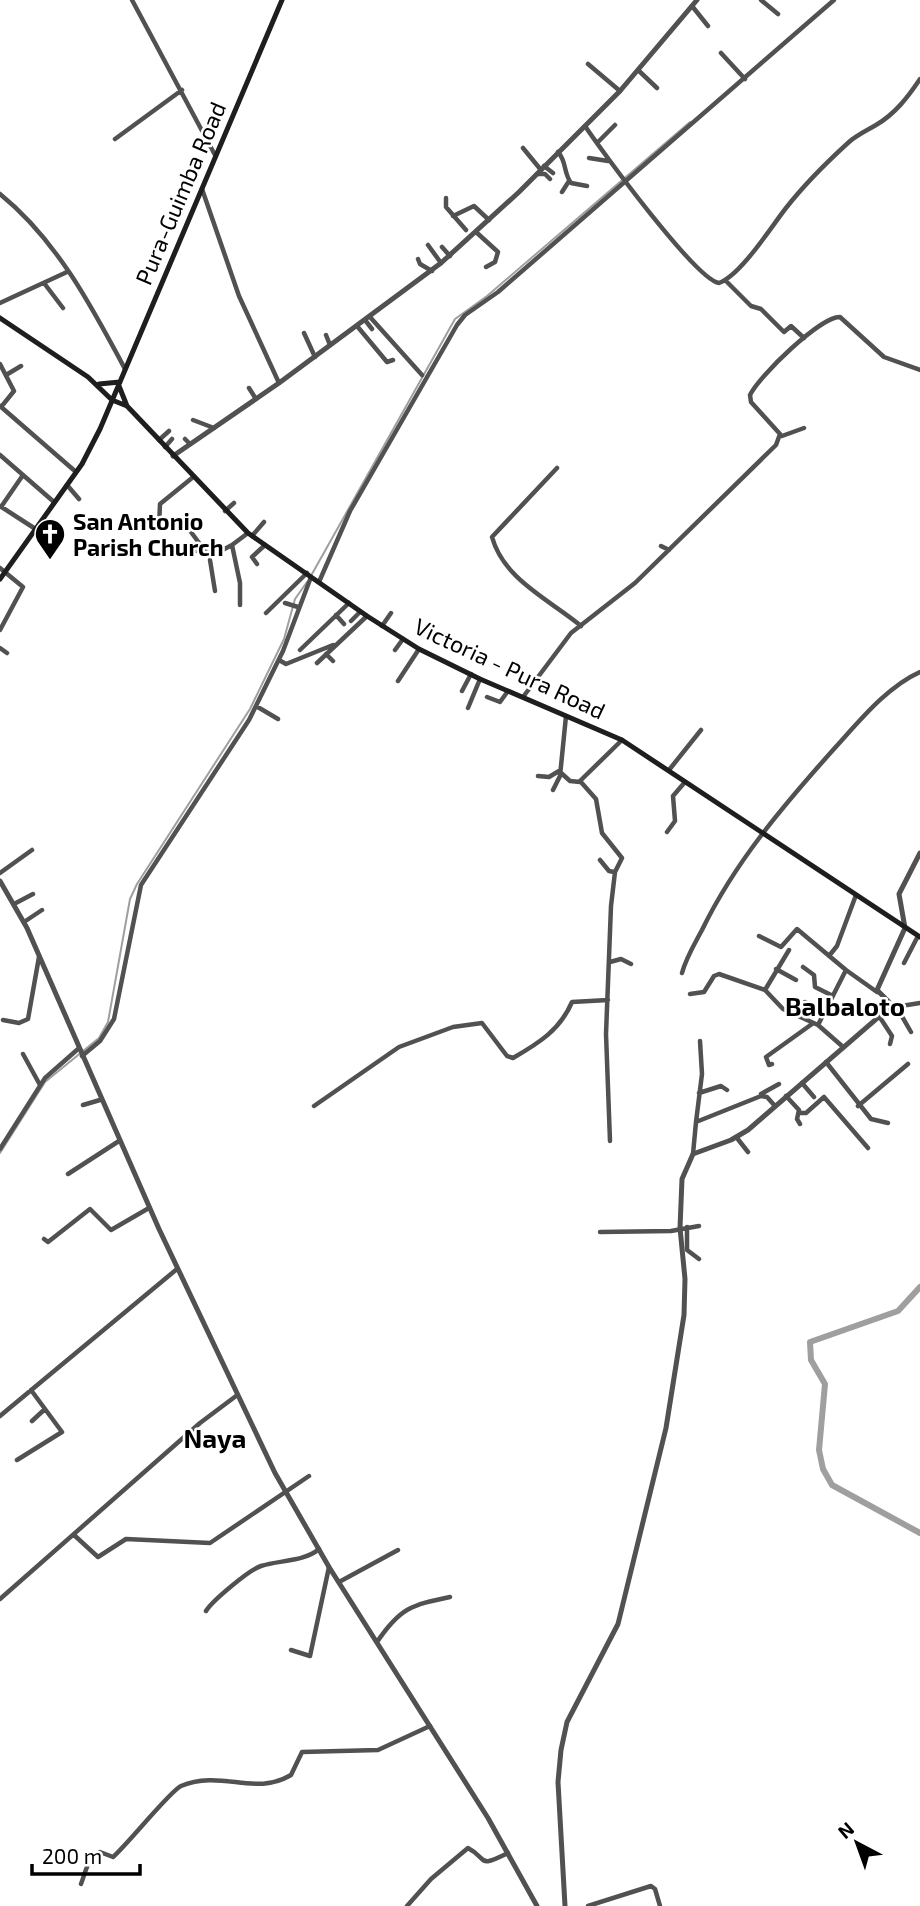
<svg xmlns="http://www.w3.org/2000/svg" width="920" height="1906" font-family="'Exo 2',sans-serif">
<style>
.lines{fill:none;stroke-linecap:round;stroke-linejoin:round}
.stream{stroke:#9f9f9f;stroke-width:2}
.river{stroke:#9f9f9f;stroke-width:6}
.minor{stroke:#515151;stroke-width:4.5}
.tertiary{stroke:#515151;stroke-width:5}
.secondary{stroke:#1e1e1e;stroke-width:5}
.labels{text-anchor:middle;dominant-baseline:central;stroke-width:5;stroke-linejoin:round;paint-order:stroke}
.street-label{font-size:23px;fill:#000;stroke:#fff}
.poi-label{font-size:23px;font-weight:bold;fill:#000;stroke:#fff;text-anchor:start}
.quarter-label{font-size:26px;font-weight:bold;fill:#000;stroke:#fff}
</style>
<rect width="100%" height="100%" fill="#fff"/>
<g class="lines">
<!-- stream -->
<path class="stream" d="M312,574L455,319L487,296L690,122
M0,1153L45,1082L99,1038L108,1022L130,899L137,884L250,709L284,639L295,599L307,582"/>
<!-- river -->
<path class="river" d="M920,1287L898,1311L810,1342L811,1360L825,1384L819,1450L823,1469L832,1485L920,1533"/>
<!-- minor -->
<path class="minor" d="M132,0L215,155
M761,0L778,14
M692,6L708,26
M721,53L745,79
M588,64L620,91
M638,70L657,88
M585,126C601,150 696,280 719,283C741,275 771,227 786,208C804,185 827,162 849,142C857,135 866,131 876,125C895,114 908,97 920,79
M115,139L182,90
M598,142L615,125
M523,148L541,170
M558,152C567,162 563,172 571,183L587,186
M589,158L608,161
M544,166L553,173
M537,174H545L550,179
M202,189L239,296L279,383
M562,192L569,181
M0,194C56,239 92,307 125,369
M446,198V207L466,230
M453,216L474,206L489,220
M476,232L498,252L495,262L486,267
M428,245L441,263
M442,247L450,256
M418,259L420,264L432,271
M725,280L751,306L761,309L784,332L791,326L804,338
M44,283L63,308
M0,303L67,272
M370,317L422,375
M365,320L372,329
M357,326L387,362L393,360
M304,333L315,357
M326,335L330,345
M0,364L14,391L1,407
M6,375L21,366
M249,388L256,399
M0,406L76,472
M193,420L214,428
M782,436L804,428
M185,439L190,444
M159,440L169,431
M165,447L172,439
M0,455L54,502
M557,468L492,537C504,580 550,600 581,626
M67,485L79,499
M0,506L34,528
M1,507L23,475
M225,511L234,503
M159,527L160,504L192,478
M191,532L205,551
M252,536L264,522
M661,546L669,550
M176,550L181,548L215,554L232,545
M210,560L215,591
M257,564L252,557L265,545
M0,568L23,587L0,630
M319,582L350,511L457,325L465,315L498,292L834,0
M285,603L298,607
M240,605V583L232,545L248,533
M266,613L307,573
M336,615L344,624
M351,621L360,612
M382,626L391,613
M0,648L7,653
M300,650L349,603
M395,650L403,639
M326,654L333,661
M279,660L286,664L333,645
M317,663L367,616
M398,681L419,649
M462,691L471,674
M487,697L500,702L508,691
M523,697L571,633L635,583L776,445L780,434L751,402L750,395C759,376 821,316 840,317L884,357L920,370
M256,706L278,719
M468,708L480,679
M669,770L701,730
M538,776L549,777L559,771L570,781L580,782
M553,790L560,776L566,716
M667,832L675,821L673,796L685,782
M600,860L609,871L614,872
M0,873L32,850
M14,904L33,894
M24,922L42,910
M759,936L781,947L797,929L846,970
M829,956L837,946L856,895
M610,962L621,959L631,964
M904,963L918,936
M803,967L814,975L815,987L833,996
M776,969L796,980
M682,973C686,958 694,945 702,930C735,862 783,806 833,750C857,724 886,687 920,672
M765,990L789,950
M690,994L704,992L714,976L719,974L765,990L783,1009L818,1025
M805,1002L825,1011
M896,1006L911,1032
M889,1008L920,1003
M879,1016L892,1036L890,1044
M3,1020L19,1023L28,1019L39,957
M842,1046L818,1025L846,970L877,992
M23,1054L40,1085
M82,1056L100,1041L114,1019L141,885L249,720L283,651L311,577
M826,1062L871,1119L888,1123
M772,1064L769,1065L766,1057L812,1024
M802,1083L814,1097
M699,1093L721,1086L727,1090
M761,1094L779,1084
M786,1096L799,1110L797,1119L800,1124
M83,1105L100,1100
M314,1106L399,1047L453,1027L482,1023L507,1056L513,1058C539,1043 560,1030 572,1002L608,1000
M858,1106L908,1064
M799,1113H806L824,1097L868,1148
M696,1122L702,1074L700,1041
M737,1138L748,1152
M610,1141L606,1034L611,906L615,872L622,858L602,833L596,799L580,781L622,740
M0,1149L45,1078L78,1049
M693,1154L696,1122L761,1096L767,1097L775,1106
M68,1174L119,1141
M687,1227V1250L699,1259
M600,1232L671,1231L699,1226
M44,1239L48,1242L90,1209L111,1230L149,1208
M0,1416L177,1269
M32,1421L45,1409
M17,1460L62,1432L31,1390
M74,1535L98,1557L126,1539L210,1543L309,1476
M339,1582L398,1550
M0,1599L200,1423L236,1396
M206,1611C212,1601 249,1570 261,1566C279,1560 304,1562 319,1549
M377,1642C400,1608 411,1605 450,1597
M291,1650L310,1656L329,1567
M81,1884C86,1871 87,1859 100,1852L113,1857C128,1844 170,1791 181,1786C222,1769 255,1797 291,1775L302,1752L378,1750L430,1726
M407,1906L431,1879L468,1848C489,1859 476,1869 508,1853
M588,1906L651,1886L655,1889L660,1906"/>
<!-- tertiary -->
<path class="tertiary" d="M173,456L279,383L441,263L519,192L620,91L697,0
M0,881L27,928L159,1229L275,1473L329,1567L488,1818L537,1906
M565,1906L558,1782L561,1750L567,1722L618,1624L666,1428L684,1315L685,1279L680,1228L682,1179L693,1154L731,1140L748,1130L889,1008V1002L877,990L905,928L899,894L920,853"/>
<!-- secondary -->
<path class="secondary" d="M0,318L88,377L112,400L127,406L248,533L367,616L419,649L480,679L622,740L920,937
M99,384L120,382
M119,386L127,406
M0,579L82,464L100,429L282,0"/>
</g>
<!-- icons -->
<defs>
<g id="church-pin" transform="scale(1.575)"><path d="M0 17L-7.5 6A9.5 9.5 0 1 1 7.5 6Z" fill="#000" stroke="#fff"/><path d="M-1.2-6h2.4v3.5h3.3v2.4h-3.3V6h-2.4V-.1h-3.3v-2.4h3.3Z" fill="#fff"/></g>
</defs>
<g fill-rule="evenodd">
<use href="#church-pin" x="50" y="534"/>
</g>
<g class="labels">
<!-- street labels -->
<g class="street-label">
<text transform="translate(180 193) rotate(-67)">Pura-Guimba Road</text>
<text transform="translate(510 668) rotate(25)">Victoria - Pura Road</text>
</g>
<!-- poi labels -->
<g class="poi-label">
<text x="73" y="521">San Antonio<tspan x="73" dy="26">Parish Church</tspan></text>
</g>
<!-- quarter labels -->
<g class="quarter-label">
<text x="845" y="1005">Balbaloto</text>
<text x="215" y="1437">Naya</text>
</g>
</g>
<!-- north arrow -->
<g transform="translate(857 1843) rotate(319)" stroke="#ffffff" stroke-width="5" paint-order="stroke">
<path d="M0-5L12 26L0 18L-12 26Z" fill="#000000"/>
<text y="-10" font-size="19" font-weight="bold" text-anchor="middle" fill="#000000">N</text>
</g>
<!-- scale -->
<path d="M32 1864v10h108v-10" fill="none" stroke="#000000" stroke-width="3.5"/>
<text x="42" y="1864" font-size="21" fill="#000000" stroke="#ffffff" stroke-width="5" paint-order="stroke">200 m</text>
</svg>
